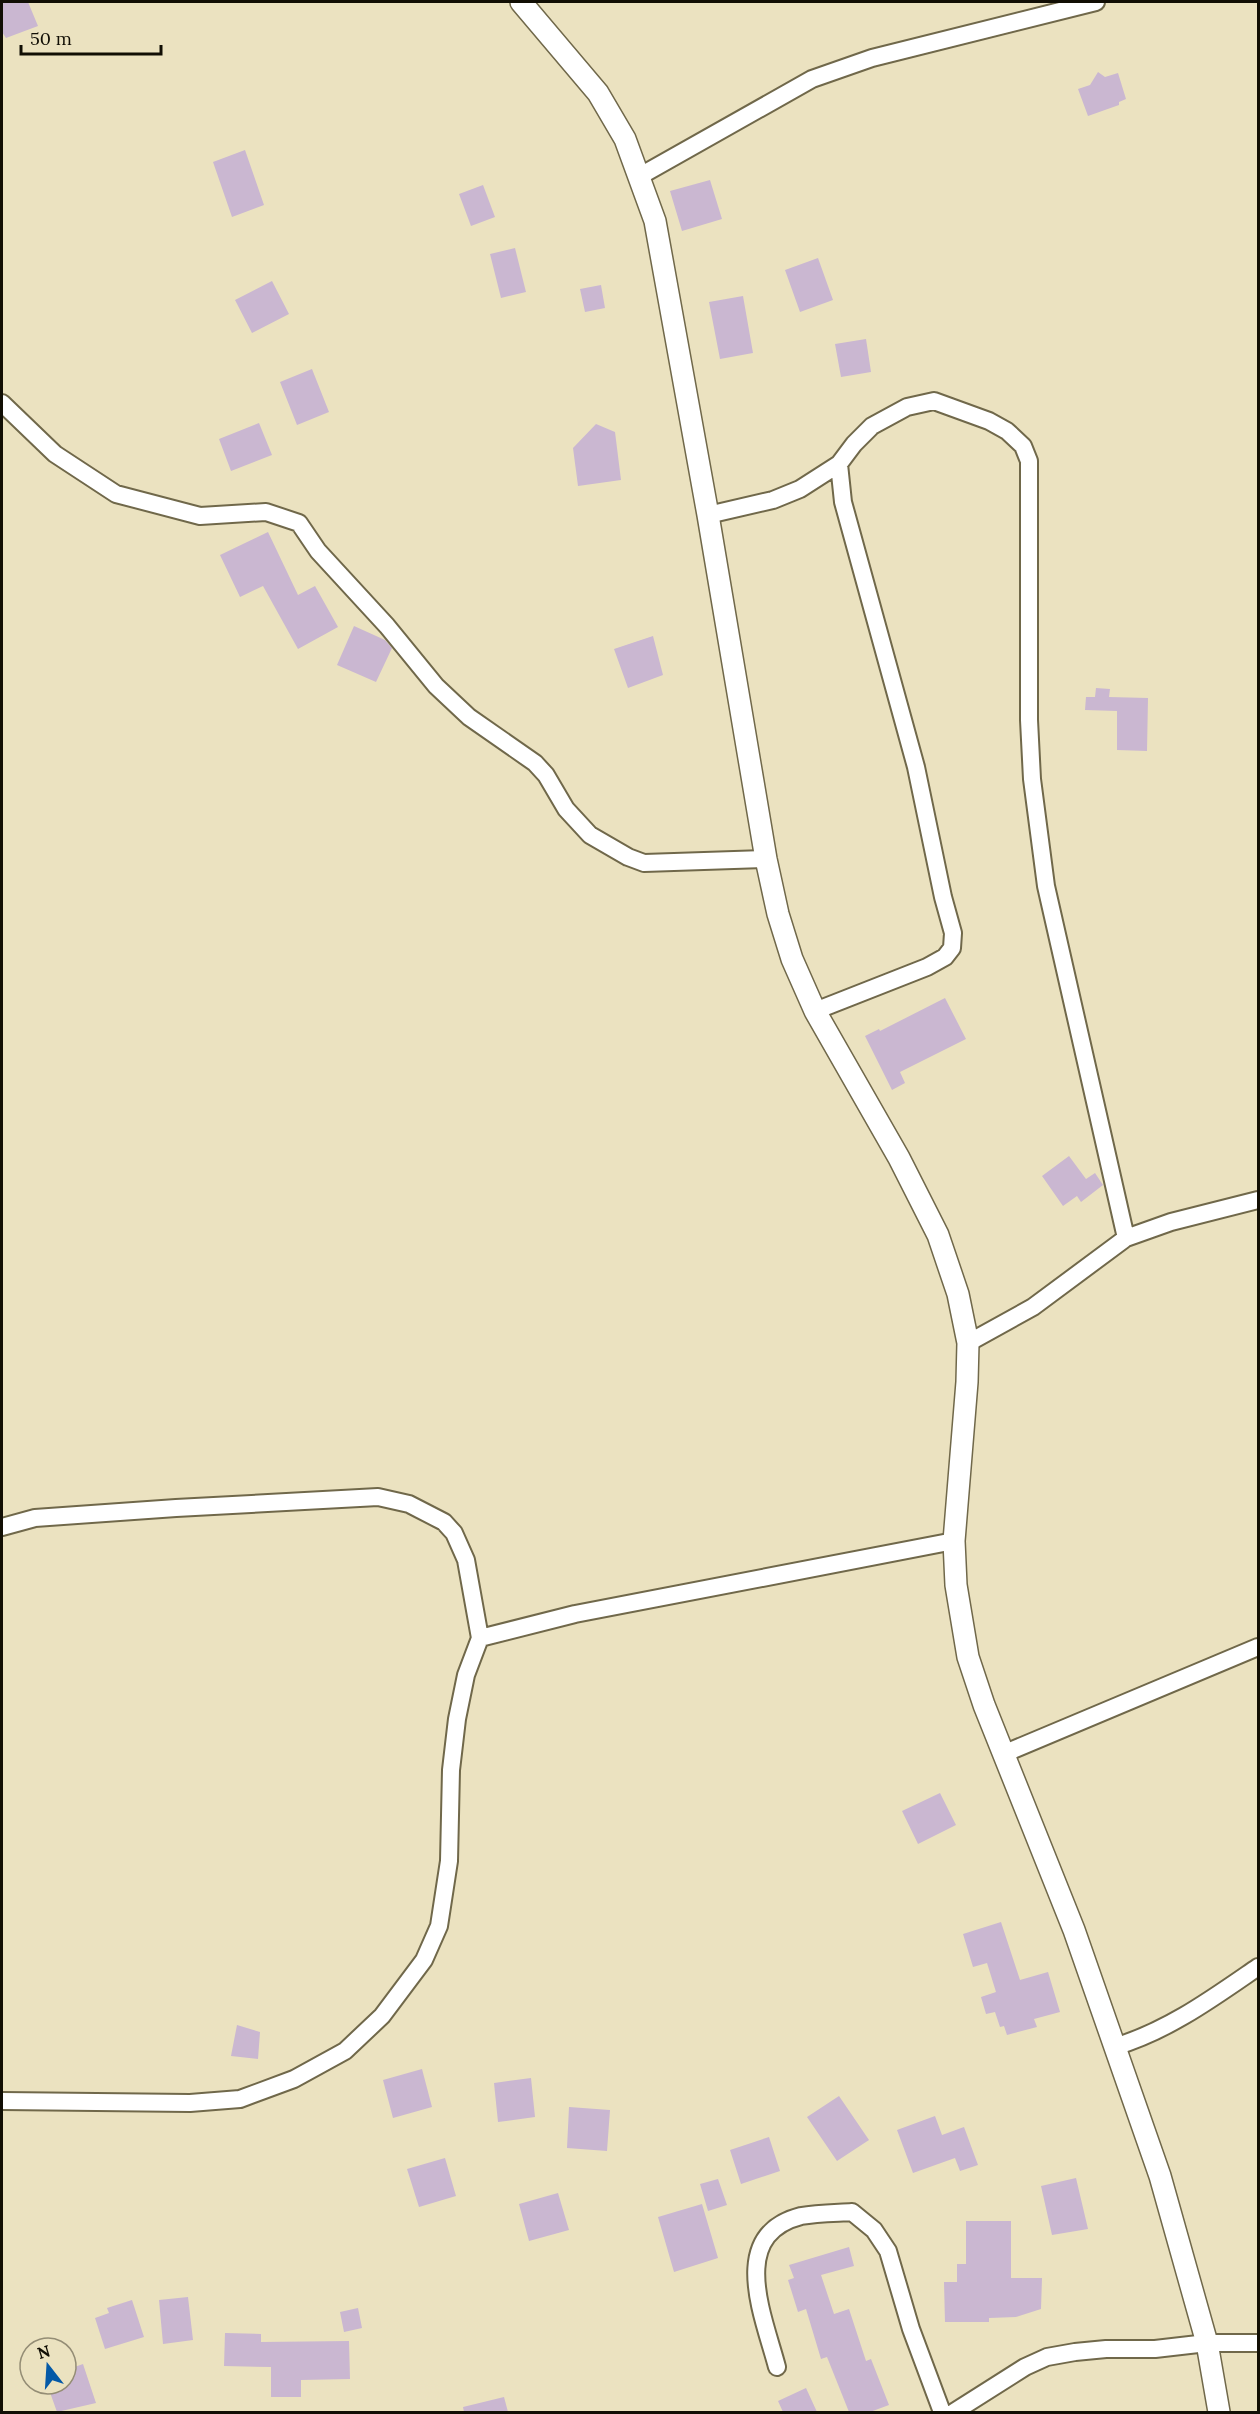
<svg xmlns="http://www.w3.org/2000/svg" width="1260" height="2414" font-family="Lora,serif">
<style>
.building{fill:#cab7d1}
.lines{fill:none;stroke-linecap:round;stroke-linejoin:round}
.minor-casing{stroke:#70684a;stroke-width:20}
.tertiary-casing{stroke:#70684a;stroke-width:24}
.minor{stroke:#fff;stroke-width:16}
.tertiary{stroke:#fff;stroke-width:21}
</style>
<rect width="100%" height="100%" fill="#ebe2c0"/>
<!-- building -->
<path class="building" d="M2,2H28L38,26L6,38L2,32Z
M1098,72L1105,77L1118,73L1126,99L1119,102V105L1088,116L1078,89L1090,85Z
M245,150L264,205L232,217L213,162Z
M710,180L722,219L682,231L670,191Z
M483,185L495,217L471,226L459,194Z
M515,248L526,292L501,298L490,254Z
M818,258L833,300L800,312L785,270Z
M272,281L289,314L252,333L235,300Z
M601,285L605,308L585,312L580,289Z
M743,296L753,353L720,359L709,302Z
M866,339L871,372L841,377L835,344Z
M312,369L329,412L297,425L280,382Z
M259,423L272,455L231,471L219,439Z
M596,424L615,432L621,480L578,486L573,448Z
M268,532L298,595L315,586L338,627L298,649L263,586L240,597L220,555Z
M354,626L385,640L392,648L376,682L337,665Z
M653,636L663,675L628,688L614,649Z
M1096,688L1110,689L1109,697L1148,698L1147,751L1117,750V711L1085,710L1086,697H1095Z
M945,998L966,1039L900,1072L905,1083L892,1090L865,1036L879,1029L880,1031Z
M1069,1156L1086,1179L1095,1173L1103,1185L1081,1202L1077,1196L1063,1206L1042,1176Z
M940,1793L956,1825L918,1844L902,1811Z
M1001,1922L1020,1980L1048,1972L1060,2012L1034,2019L1037,2027L1007,2035L1004,2026L1000,2027L995,2012L986,2014L981,1997L996,1992L987,1963L973,1967L963,1934Z
M237,2025L260,2032L258,2059L231,2056Z
M422,2069L432,2107L393,2118L383,2080Z
M531,2078L535,2117L498,2122L494,2083Z
M839,2096L869,2140L837,2161L807,2117Z
M569,2107L610,2110L607,2151L567,2148Z
M935,2116L942,2135L964,2127L978,2165L960,2171L955,2158L913,2173L897,2130Z
M769,2137L780,2171L741,2184L730,2150Z
M445,2158L456,2196L419,2207L407,2169Z
M1076,2178L1088,2229L1052,2235L1041,2186Z
M718,2179L727,2205L708,2211L700,2184Z
M558,2193L569,2230L529,2241L519,2204Z
M702,2204L718,2258L674,2272L658,2217Z
M966,2221H1011V2278H1042L1041,2309L1016,2317L989,2318V2322H945L944,2282H957V2264H966Z
M849,2247L854,2266L821,2275L834,2314L849,2309L866,2361L871,2359L889,2405L870,2412H849L827,2357L821,2359L806,2309L798,2312L788,2280L794,2278L789,2265Z
M188,2297L193,2340L163,2344L159,2300Z
M132,2300L144,2337L105,2349L95,2318L109,2313L107,2308Z
M358,2308L362,2328L344,2332L340,2312Z
M225,2333L261,2334V2342L349,2341L350,2379L301,2380V2397H271V2367L224,2366Z
M83,2364L96,2403L57,2412L47,2384H66V2370Z
M806,2388L817,2412H783L778,2401Z
M504,2397L508,2412H464L463,2407Z"/>
<g class="lines">
<!-- minor casing -->
<g class="minor-casing">
<path id="minor" d="M640,176L812,79L872,58L1096,2
M2,403L55,454L116,494L200,516L266,512L299,523L318,551L387,626L436,686L469,717L535,763L546,775L566,809L590,835L628,857L644,863L766,859
M708,515L773,500L800,489L839,464L854,444L872,426L907,407L934,401L989,421L1007,431L1023,446L1029,461V720L1032,779L1046,886L1126,1238
M815,1011L927,967L945,957L952,948L953,933L943,897L916,767L843,502L839,464
M968,1343L1033,1307L1126,1238L1171,1222L1258,1200
M2,1527L35,1518L176,1508L378,1497L409,1504L444,1522L454,1533L466,1560L480,1638
M1003,1754L1258,1647
M1114,2047C1168,2031 1213,1998 1258,1967
M2,2101L190,2103L240,2099L294,2079L345,2051L382,2016L424,1960L439,1926L449,1861L451,1770L457,1719L466,1675L480,1638L575,1614L954,1541
M777,2367C764,2317 727,2235 801,2216C817,2213 836,2213 852,2212L874,2230L888,2251L911,2329L942,2412
M954,2412L1025,2367L1047,2357L1075,2352L1106,2349H1155L1207,2343H1258"/>
</g>
<!-- tertiary casing -->
<g class="tertiary-casing">
<path id="tertiary" d="M521,2L598,93L625,139L655,221L708,515L766,859L778,914L792,959L815,1011L899,1158L938,1235L958,1294L968,1343L967,1382L954,1541L956,1585L968,1657L984,1705L1074,1930L1160,2176L1207,2343L1219,2412"/>
</g>
<!-- minor -->
<use href="#minor" class="minor"/>
<!-- tertiary -->
<use href="#tertiary" class="tertiary"/>
</g>
<!-- border -->
<rect width="1260" height="2414" fill="none" stroke="#110e04" stroke-width="6"/>
<!-- north arrow -->
<g transform="translate(48 2366) rotate(343)"><circle r="28" fill="#ebe2c0" stroke="#948d75" stroke-width="1.5"/>
<path d="M0-4.5L10 22L0 15L-10 22Z" fill="#0459a7"/>
<text y="-9" font-size="16" font-weight="bold" text-anchor="middle" fill="#110e04">N</text>
</g>
<!-- scale -->
<path d="M21 45v9h140v-9" fill="none" stroke="#110e04" stroke-width="3"/>
<text x="30" y="45" font-size="18" fill="#110e04" stroke="#ebe2c0" stroke-width="4.5" paint-order="stroke">50 m</text>
</svg>
